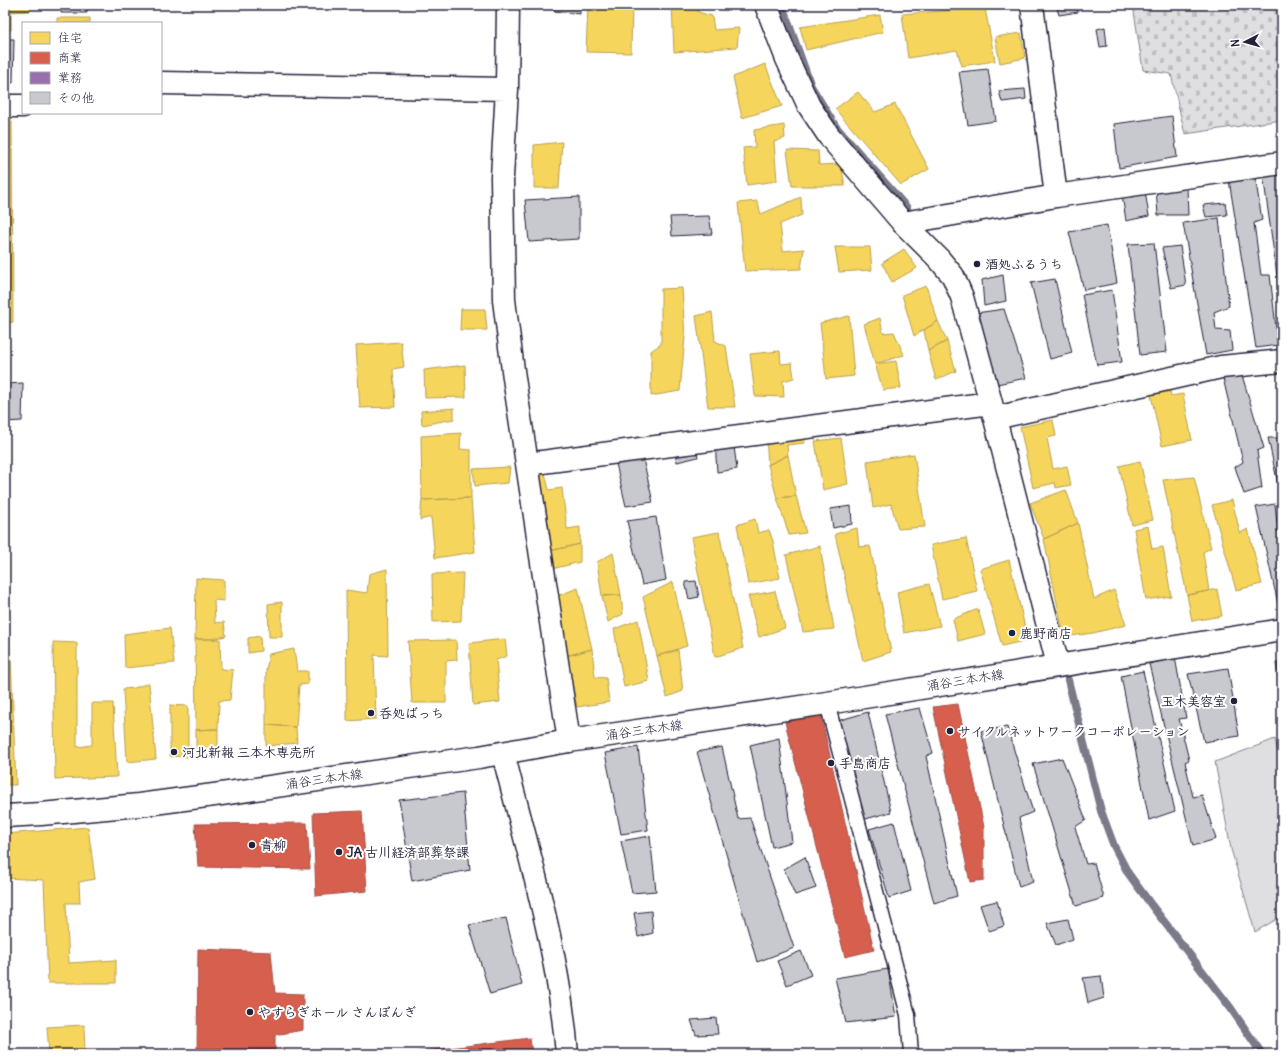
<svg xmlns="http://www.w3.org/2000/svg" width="1287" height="1059" font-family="Delius,'Klee One',sans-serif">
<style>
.cemetery{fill:url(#cemetery-stones);stroke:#80808e}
.green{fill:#dfdfe2;stroke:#80808e}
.homes{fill:#f6d55c;stroke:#b69f52}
.shops{fill:#d6604d;stroke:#a04d48}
.offices{fill:#9970ab;stroke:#755989}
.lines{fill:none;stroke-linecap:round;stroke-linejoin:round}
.stream{stroke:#7a7a88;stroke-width:8}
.building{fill:#c8c8cf;stroke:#22223b}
.lane-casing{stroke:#22223b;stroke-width:17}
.street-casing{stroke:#22223b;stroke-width:25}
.secondary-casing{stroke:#22223b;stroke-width:25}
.lane{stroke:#fff;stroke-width:14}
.street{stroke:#fff;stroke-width:22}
.secondary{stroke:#fff;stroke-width:22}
.poi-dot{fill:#22223b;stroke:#fff;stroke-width:1.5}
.labels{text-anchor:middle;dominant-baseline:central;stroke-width:4;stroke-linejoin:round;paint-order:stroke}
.poi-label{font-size:13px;font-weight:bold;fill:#22223b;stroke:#fff;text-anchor:start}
.street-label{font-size:13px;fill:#22223b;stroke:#fff}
</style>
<defs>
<pattern id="cemetery-stones" width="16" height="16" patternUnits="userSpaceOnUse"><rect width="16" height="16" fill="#dfdfe2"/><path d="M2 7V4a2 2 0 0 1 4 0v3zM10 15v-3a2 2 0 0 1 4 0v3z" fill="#bfbfc3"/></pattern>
</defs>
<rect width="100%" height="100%" fill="#fff"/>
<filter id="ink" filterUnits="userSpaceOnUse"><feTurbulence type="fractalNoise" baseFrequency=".025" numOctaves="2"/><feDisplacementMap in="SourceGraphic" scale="8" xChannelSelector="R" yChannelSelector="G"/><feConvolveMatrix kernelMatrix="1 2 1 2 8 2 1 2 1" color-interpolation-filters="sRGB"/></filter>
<g filter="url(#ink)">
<!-- cemetery -->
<path class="cemetery" d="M1133,5H1282V120L1185,134L1171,74L1143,70Z"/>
<!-- green -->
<path class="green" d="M1275,739L1282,771V916L1255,932L1231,849L1215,762Z"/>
<!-- homes -->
<path class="homes" d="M5,5H30V11L11,12V30L5,29Z
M588,5H632L631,53L586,52Z
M672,5H697L698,12L712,16L714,30L739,28L737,47L674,52Z
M985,8L995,61L962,66L957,50L908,58L902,14Z
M880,15L883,32L806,50L800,27Z
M57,18H90V23H57Z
M1021,33L1025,58L1000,63L995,37Z
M765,64L782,106L742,118L733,77Z
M858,92L875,112L895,104L929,169L901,185L835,109Z
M12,121L13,322L5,323V123Z
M784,125L785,138L774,142L777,181L747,185L743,148L755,147L754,130Z
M562,142L559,188H534V145Z
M787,150L818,151L819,165L841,164L845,186H792Z
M801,197L802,215L780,224L783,251L804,249L801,269L745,271L738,203L757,201L761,214Z
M835,247H870L872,270L839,272Z
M904,249L917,268L892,282L882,263Z
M926,286L938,321L914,336L902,295Z
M682,288L685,337L680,391L651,396V351L661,344V289Z
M461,309H485L487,330H460Z
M712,312L715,341L726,346L735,407H708L696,316Z
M849,316L854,376L826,379L820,323Z
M880,318L883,333L894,332L904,355L875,364L864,324Z
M938,321L947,341L928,351L924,330Z
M947,341L956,371L936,380L928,351Z
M401,342L404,367L393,369L395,407L360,408L356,345Z
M780,351L781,364L792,363L794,378L783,381L784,397L755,396L750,354Z
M896,361L901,388L883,390L875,364Z
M465,365L466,397L425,398L424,370Z
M1170,391L1171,396L1183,394L1192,440L1162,446L1151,395Z
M454,408V419L422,425L421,411Z
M1053,420L1056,436L1047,438L1053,469L1067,466L1071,485L1056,488L1055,483L1033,488L1020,427Z
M804,432L805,443L787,445L788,455L768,465L766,437Z
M461,433L460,449L471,450V498L422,500L421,436Z
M841,438L848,484L823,490L815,441Z
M914,454L925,527L898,529L891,504L873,508L867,461Z
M788,455L796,496L777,498L768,465Z
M1140,461L1153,520L1132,525L1119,466Z
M510,467L508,483L475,486L473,469Z
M545,473L549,490L562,488L567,529L580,527V544L541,553L530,483Z
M1194,477L1211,548L1203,552L1209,591L1187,595L1163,480Z
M1066,490L1078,523L1044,539L1030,503Z
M796,496L806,533L789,535L777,498Z
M471,498L475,552L435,558L431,517L420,520L422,500Z
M1232,500L1240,533L1248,529L1262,584L1236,590L1212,505Z
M755,519L758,533L769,530L773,541L780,578L748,584L737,525Z
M1078,523L1094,599L1114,590L1126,625L1093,633L1064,637L1044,539Z
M1148,526L1152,549L1163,547L1171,596L1146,600L1134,529Z
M857,528L859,547L870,546L891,652L863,661L835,534Z
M719,532L743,648L715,657L691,537Z
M966,538L977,591L942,599L931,545Z
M580,544V562L544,571L541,553Z
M820,546L834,629L803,632L786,555Z
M613,553L621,595L602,596L597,562Z
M1009,560L1028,640L1002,646L980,569Z
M387,569L388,656L374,655L376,719L347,721L346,590L367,593L369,574Z
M463,573L461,621L433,622L432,574Z
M196,578L224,580V601L214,600L215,623L224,622L226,636L213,639H195Z
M673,582L687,646L657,656L643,597Z
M929,584L940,626L904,633L897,592Z
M578,588L592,649L566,656L557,596Z
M1217,589L1222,616L1192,621L1187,595Z
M775,591L785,628L759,637L748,596Z
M621,595L623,614L608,622L602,596Z
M282,602V637H269L268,604Z
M978,609L985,634L958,641L953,619Z
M638,620L649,681L624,687L614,629Z
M170,628L174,663L125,668L124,634Z
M260,636L261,651L248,653V638Z
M195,639H220L221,669L233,670L230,700L219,701L218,729L196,730Z
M505,639L507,656L496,660L500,702L473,705L469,643Z
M456,640L457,660L446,661V703H412L408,641Z
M53,642L77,643V747L92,745V703H113L117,777L55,779Z
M294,649L297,671H308V684L299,685L296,727L266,725V670L269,654Z
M592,649L595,677L606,678L609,702L577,707L566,656Z
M678,650L683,691L667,697L657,656Z
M5,657H11L16,785H5Z
M149,683L156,759L127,762L123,689L134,688Z
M170,705L188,706V757L170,756Z
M266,725L296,727L297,743L266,746Z
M212,729H218V751L196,755V730Z
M88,827L95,879L79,882L80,903H66L69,963L116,960V983H48L44,880L5,878V834Z
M84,1025L85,1054H49L47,1027Z"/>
<!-- shops -->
<path class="shops" d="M958,704L984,827V880L970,882L933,707Z
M821,716L874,950L845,957L785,722Z
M362,811L367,891L316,896L313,813Z
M307,823L310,869L198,867L195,824Z
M198,949L271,952L275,993L303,994V1030L275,1035V1054H197Z
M530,1038L532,1054H417V1052Z"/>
<!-- offices -->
<path class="offices" d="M1282,662V703L1276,663Z"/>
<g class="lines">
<!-- stream -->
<path class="stream" d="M782,5L811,86L836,127L907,208
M1068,680L1101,811L1114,846L1128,873L1152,906L1230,1007L1262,1054"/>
</g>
<!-- building -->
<path class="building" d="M61,5H87V13H61Z
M553,5H580V14L554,11Z
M1056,5H1077L1078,12L1059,15Z
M1105,27L1107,46L1100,47L1097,29Z
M5,39H14L13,83H5Z
M988,69L996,121L968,125L959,72Z
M1025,89L1026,99L1002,102L999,91Z
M1172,116L1177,157L1119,168L1114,124Z
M1282,171V312L1263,174Z
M1255,176L1262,220L1254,223L1261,275H1270L1278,345L1256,348L1229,180Z
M1187,188L1188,215H1158L1156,189Z
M1145,191L1149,216L1126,221L1122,194Z
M579,197V239L529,242L525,200Z
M1225,203L1227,215L1206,217L1203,205Z
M709,216L712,234L672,236L670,217Z
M1219,218L1229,306L1214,312L1216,330L1230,331L1232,350L1206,355L1183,223Z
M1107,225L1117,283L1084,290L1069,232Z
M1154,243L1167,352L1140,355L1128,244Z
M1180,246L1186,285L1171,288L1162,248Z
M1003,275L1006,301L984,306L982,280Z
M1055,279L1072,353L1050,359L1031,283Z
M1112,290L1122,362L1097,365L1082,295Z
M1004,309L1026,378L997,384L976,313Z
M1241,372L1264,448L1257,451L1262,488L1244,494L1235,467L1243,462L1222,374Z
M23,383L22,421L5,422V384Z
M1268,438H1282V503Z
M733,439L737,469L717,472L715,442Z
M695,442L698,457L677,462L673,446Z
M643,459L653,502L626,506L616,464Z
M1275,504L1278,532L1282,530V607L1279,608L1256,507Z
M851,506L852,524L833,528L830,509Z
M656,517L666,580L642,585L627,521Z
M696,581L699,597L689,599L685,582Z
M1175,657L1186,718L1179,719L1189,760L1185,762L1193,797L1202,795L1216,839L1193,846L1149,664Z
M1228,668L1239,736L1204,742L1188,674Z
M1143,671L1175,811L1149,820L1121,676Z
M920,708L933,753L926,756L957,896L934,903L885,714Z
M868,712L891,812L862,820L837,721Z
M1007,727L1033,812L1019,818L1033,882L1019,887L981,731Z
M779,738L792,842L772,847L750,745Z
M638,747L648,830L621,834L605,753Z
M722,747L738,819L750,818L794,948L757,962L697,752Z
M1062,758L1086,820L1075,827L1086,864L1094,863L1104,898L1076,906L1033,764Z
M463,793L470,870L412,881L399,800Z
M894,822L911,891L889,898L869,829Z
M650,836L656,891L632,893L621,841Z
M805,857L816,888L795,895L784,869Z
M997,901L1004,926L989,931L980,905Z
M651,911L653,933L638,937L634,913Z
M506,918L522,985L490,994L469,925Z
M1068,919L1073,939L1056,945L1047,923Z
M801,951L811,975L787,985L777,961Z
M888,969L896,1017L846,1023L835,978Z
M1101,976L1104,998L1088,1003L1083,978Z
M716,1018L718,1034L696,1035L691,1020Z"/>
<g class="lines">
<!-- lane casing -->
<g class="lane-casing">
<path id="lane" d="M827,703L908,1015L911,1054"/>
</g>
<!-- street casing -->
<g class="street-casing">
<path id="street" d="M508,5L507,89L502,177L504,300L514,378L569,741
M766,5L787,59L809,106L829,136L903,223L939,259L953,276L962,297L991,403L1058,665
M1032,5L1056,196
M161,83L507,89
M5,106H23
M903,223L1056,196L1282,163
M995,418L1221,367L1282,361
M527,464L991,403"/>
</g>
<!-- secondary casing -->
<g class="secondary-casing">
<path id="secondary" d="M503,753C528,852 559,951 567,1054
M5,816L41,814L139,805L214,795L479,757L569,741L827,703L1282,630"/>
</g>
<!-- lane -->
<use href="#lane" class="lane"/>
<!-- street -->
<use href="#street" class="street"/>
<!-- secondary -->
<use href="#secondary" class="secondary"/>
</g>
</g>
<!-- markers -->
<g class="poi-dot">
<circle cx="977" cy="264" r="4"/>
<circle cx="1012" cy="633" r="4"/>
<circle cx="1234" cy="701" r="4"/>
<circle cx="371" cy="713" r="4"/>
<circle cx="950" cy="731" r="4"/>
<circle cx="174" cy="752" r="4"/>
<circle cx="831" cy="763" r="4"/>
<circle cx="252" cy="845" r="4"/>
<circle cx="339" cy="852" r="4"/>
<circle cx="250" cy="1012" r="4"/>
</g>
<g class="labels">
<!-- poi labels -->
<g class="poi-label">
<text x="985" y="264">酒処ふるうち</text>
<text x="1020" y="633">鹿野商店</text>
<text x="1226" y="701" text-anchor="end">玉木美容室</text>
<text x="379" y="713">呑処ばっち</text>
<text x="958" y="731">サイクルネットワークコーポレーション</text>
<text x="182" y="752">河北新報 三本木専売所</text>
<text x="839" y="763">手島商店</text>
<text x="260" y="845">青柳</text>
<text x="347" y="852">JA 古川経済部葬祭課</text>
<text x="258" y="1012">やすらぎホール さんぼんぎ</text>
</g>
<!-- street labels -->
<g class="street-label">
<text transform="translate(965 680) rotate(-9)">涌谷三本木線</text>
<text transform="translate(644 730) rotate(-8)">涌谷三本木線</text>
<text transform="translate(324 779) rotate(-8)">涌谷三本木線</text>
</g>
</g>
<!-- margin -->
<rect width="1287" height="1059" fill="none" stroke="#fff" stroke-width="20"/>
<rect x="10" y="10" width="1267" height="1039" fill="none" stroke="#22223b" stroke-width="1.5" filter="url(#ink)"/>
<!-- legend -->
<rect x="22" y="22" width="140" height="92" fill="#ffffff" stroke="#a7a7b1"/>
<rect x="30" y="32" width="20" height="12" fill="#f6d55c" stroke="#a7a7b1"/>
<text x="58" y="42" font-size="12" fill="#22223b">住宅</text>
<rect x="30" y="52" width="20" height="12" fill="#d6604d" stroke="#a7a7b1"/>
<text x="58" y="62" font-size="12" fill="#22223b">商業</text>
<rect x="30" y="72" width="20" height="12" fill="#9970ab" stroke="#a7a7b1"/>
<text x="58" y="82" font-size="12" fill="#22223b">業務</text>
<rect x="30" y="92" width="20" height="12" fill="#c8c8cf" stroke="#a7a7b1"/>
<text x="58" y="102" font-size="12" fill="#22223b">その他</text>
<!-- north arrow -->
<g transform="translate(1245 42) rotate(264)" stroke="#ffffff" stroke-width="3" paint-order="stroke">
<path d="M0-3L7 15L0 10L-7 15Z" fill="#22223b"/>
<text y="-6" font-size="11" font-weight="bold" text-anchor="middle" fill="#22223b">N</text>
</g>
</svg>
